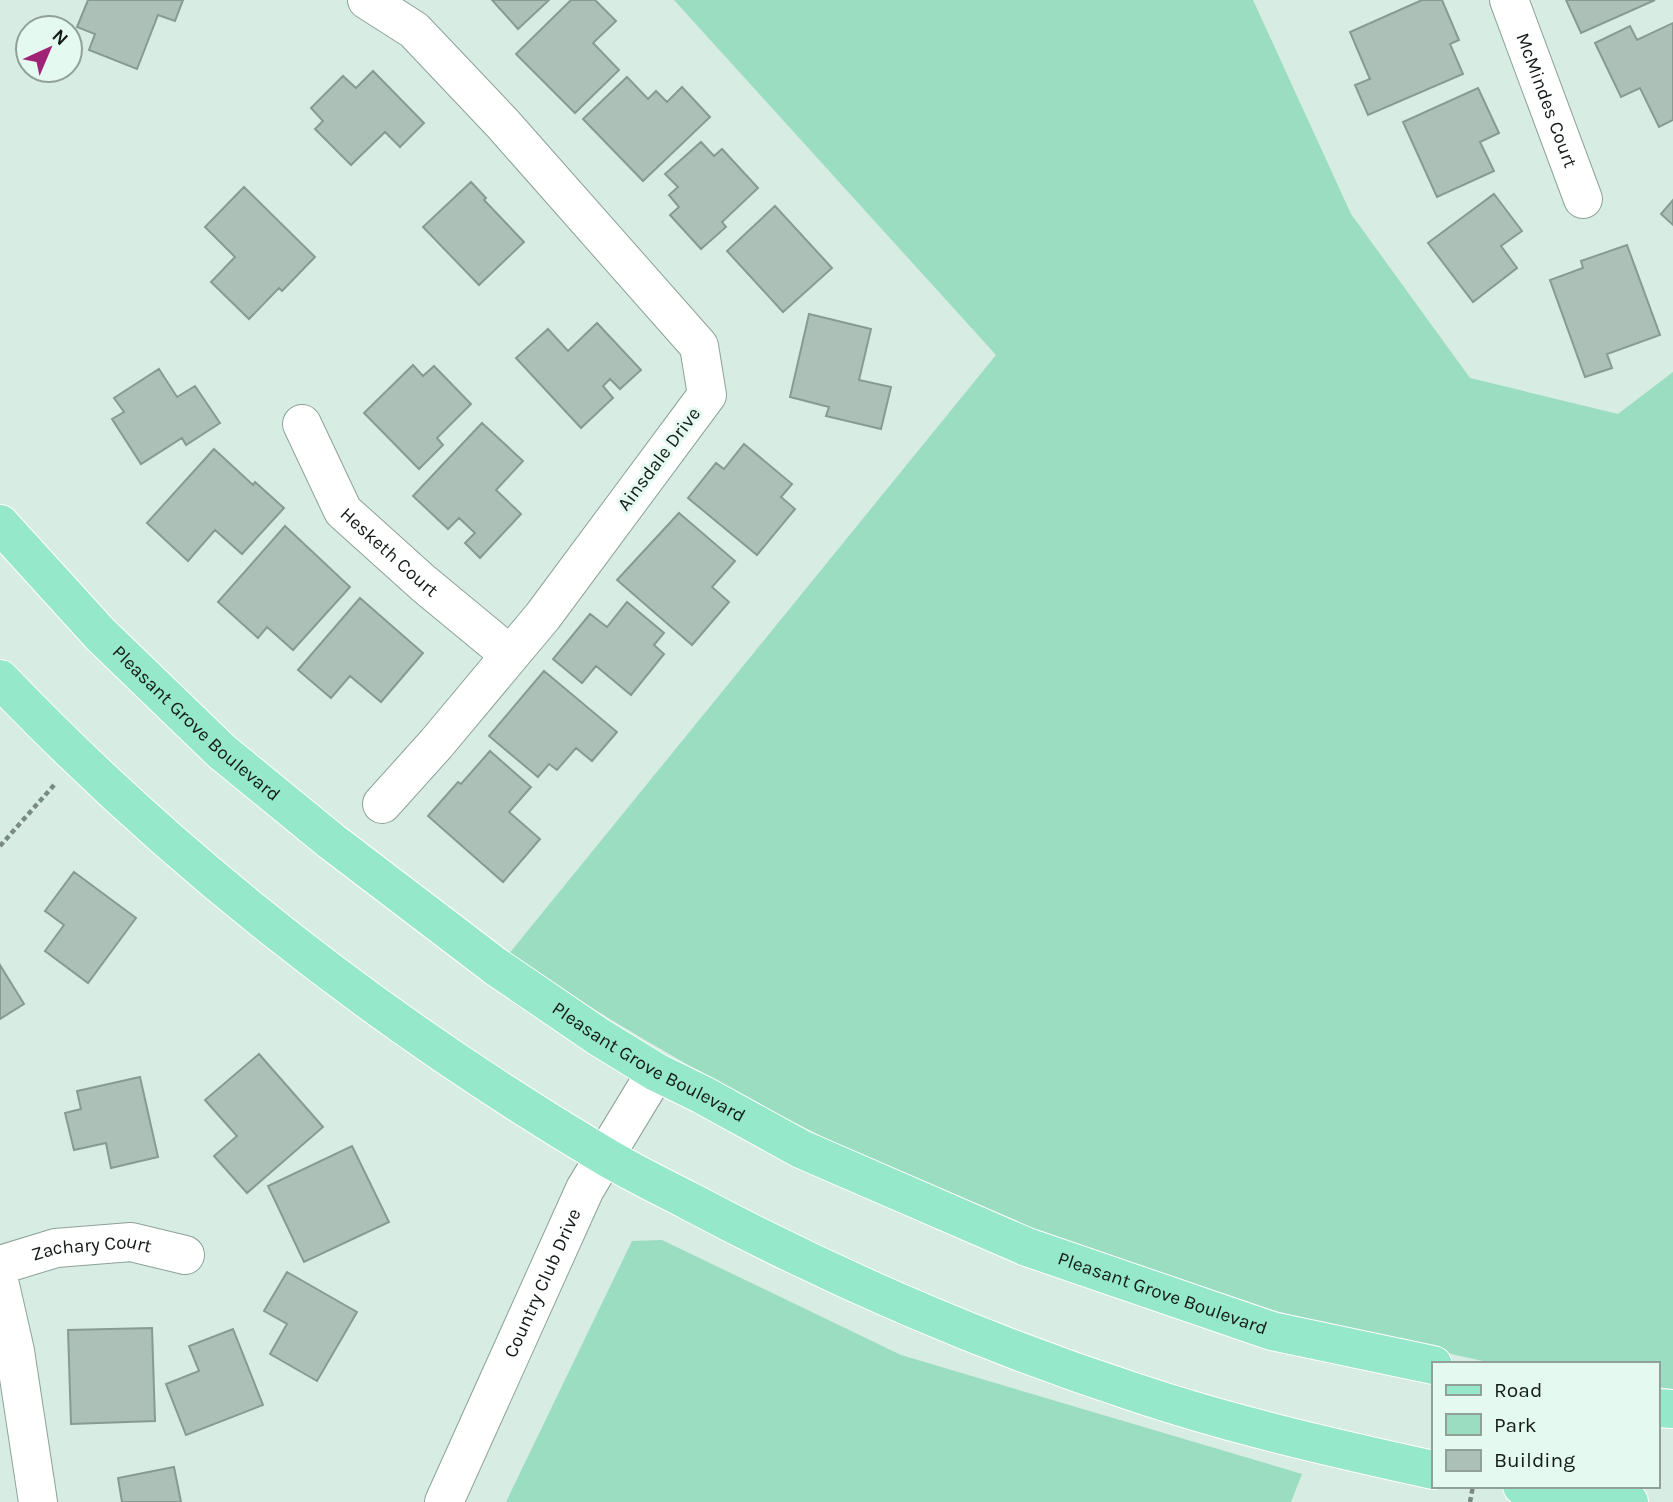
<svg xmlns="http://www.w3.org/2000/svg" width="1673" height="1502" font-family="Karla,sans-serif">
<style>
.green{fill:#9bddc0}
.building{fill:#acc0b7;stroke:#879b92;stroke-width:2}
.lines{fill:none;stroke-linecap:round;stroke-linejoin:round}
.street-casing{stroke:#8da298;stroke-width:40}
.secondary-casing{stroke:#8da298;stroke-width:40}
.primary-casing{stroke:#fff;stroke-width:40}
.path{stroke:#7b8983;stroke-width:4.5;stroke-dasharray:5 3.5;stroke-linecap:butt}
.street{stroke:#fff;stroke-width:38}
.secondary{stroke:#fff;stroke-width:38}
.primary{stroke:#96e8cb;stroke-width:38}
.labels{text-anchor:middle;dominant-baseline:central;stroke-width:6;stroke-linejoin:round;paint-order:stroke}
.street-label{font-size:19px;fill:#141b18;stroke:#e4f9ef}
</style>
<rect width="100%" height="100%" fill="#d7ece2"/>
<!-- green -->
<path class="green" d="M674,0H1253L1351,214L1470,378L1618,414L1673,372V1389L1657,1387V1364H1499L1478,1360C1351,1332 1226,1301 1104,1257C891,1182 696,1077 508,955L996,355Z
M662,1240L901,1355L1302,1474L1291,1502H506L632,1241Z"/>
<!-- building -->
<path class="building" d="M88,0H183L175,21L158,15L137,69L89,50L95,34L77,27Z
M492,0H549L518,29Z
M571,0H595L616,21L593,43L619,70L575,113L516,54Z
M1422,0H1442L1459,40L1450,44L1463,74L1368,115L1355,85L1370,79L1350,32Z
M1566,0H1655L1581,33Z
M1673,23V120L1659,127L1640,88L1621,97L1595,43L1630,26L1637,40Z
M373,71L424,123L400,147L385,132L351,165L315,129L323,121L311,108L343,76L356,88Z
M627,77L648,99L656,91L667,102L682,87L710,117L643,181L583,119Z
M1478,88L1499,133L1480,142L1494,171L1437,197L1403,122Z
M701,142L714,156L722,149L758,188L722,222L726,227L701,249L670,215L679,207L669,195L678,187L665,174Z
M471,182L486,198L484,200L524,242L479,285L423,227Z
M244,187L315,257L282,291L279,288L249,319L211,282L235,257L205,227Z
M1494,194L1522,231L1501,246L1517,268L1473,302L1428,243Z
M1673,200V225L1661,214Z
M775,206L832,268L783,312L727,251Z
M1627,245L1660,335L1607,354L1612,368L1585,377L1550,280L1583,268L1581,261Z
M809,314L871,329L859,380L891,387L881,429L826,416L829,407L790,397Z
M597,323L641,370L620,389L610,379L603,386L613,398L581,428L516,358L548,329L568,351Z
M413,365L423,376L434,366L471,404L437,438L443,445L419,469L364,413Z
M159,369L177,397L195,386L220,423L186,445L182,438L141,464L112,419L124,412L114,398Z
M482,423L523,461L496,490L521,514L480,558L465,543L475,533L459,518L448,529L413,496Z
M744,444L792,484L781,497L795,509L757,555L688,498L716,463L724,469Z
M214,449L253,485L255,482L284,508L242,554L215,530L188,561L147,523Z
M679,513L735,561L712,587L729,602L692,645L617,580Z
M285,526L350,587L293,650L267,627L258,638L218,602Z
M360,598L423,653L381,702L350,676L331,698L298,670Z
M627,602L664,633L654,645L664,654L631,695L596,666L582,683L553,659L590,614L607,627Z
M544,671L617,732L592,761L576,748L557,770L549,764L538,777L489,736Z
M490,751L531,787L509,812L540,839L503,882L428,816L458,782L461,784Z
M74,872L136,918L88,983L45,951L64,925L45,911Z
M0,965L24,1004L0,1019Z
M259,1054L323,1127L247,1193L214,1156L237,1136L205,1100Z
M140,1077L158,1157L111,1168L106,1143L74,1150L65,1113L81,1109L77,1091Z
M352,1146L389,1222L304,1262L268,1186Z
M287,1272L357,1312L317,1381L270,1354L287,1324L264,1311Z
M152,1328L155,1421L71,1424L68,1330Z
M233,1329L263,1405L186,1435L166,1384L199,1371L189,1346Z
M174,1467L181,1502H122L118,1478Z"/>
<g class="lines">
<!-- street casing -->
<g class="street-casing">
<g id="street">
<path d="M367,0L414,30L503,124L699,346L707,395L543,616L436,744L382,804"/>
<path id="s1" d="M1509,0L1583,199"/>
<path id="s2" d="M302,424L343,511L423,583L509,654"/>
<path id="s3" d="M0,1265L56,1248L131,1242L185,1255"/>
<path d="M0,1285L15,1351L38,1502"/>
</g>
</g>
<!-- secondary casing -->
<g class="secondary-casing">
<g id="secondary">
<path id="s4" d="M444,1502L585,1189L656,1072"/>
</g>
</g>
<!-- primary casing -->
<g class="primary-casing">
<g id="primary">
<path id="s5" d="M0,524L100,634L221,751L331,841L495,966L599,1037L656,1072L703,1095L801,1149L1027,1247L1272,1331L1433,1365"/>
<path d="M0,679C177,864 382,1023 601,1154C629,1171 660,1186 689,1201C832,1277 981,1342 1134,1392C1232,1425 1333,1448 1433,1470"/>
<path d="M1657,1408L1673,1409"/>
<path d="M1522,1486L1629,1502"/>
</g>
</g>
<!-- path -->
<path class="path" d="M0,846L55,784
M1470,1502L1473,1486"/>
<!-- street -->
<use href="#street" class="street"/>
<!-- secondary -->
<use href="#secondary" class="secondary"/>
<!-- primary -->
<use href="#primary" class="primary"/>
</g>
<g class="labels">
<!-- street labels -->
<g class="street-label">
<text stroke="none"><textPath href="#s1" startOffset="107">McMindes Court</textPath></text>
<text transform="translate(659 459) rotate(-53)">Ainsdale Drive</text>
<text stroke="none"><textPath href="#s2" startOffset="158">Hesketh Court</textPath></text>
<text stroke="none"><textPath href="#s5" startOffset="280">Pleasant Grove Boulevard</textPath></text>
<text stroke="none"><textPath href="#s5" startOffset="847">Pleasant Grove Boulevard</textPath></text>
<text stroke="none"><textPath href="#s3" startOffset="94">Zachary Court</textPath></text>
<text stroke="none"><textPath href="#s4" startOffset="240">Country Club Drive</textPath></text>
<text stroke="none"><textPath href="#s5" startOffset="1412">Pleasant Grove Boulevard</textPath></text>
</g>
</g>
<!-- legend -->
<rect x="1432" y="1362" width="228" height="126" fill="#e4f9ef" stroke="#91a099" stroke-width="2"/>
<rect x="1446" y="1385" width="35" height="10" fill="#96e8cb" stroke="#91a099" stroke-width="2"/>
<text x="1494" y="1397" font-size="21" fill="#141b18">Road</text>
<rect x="1446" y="1414" width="35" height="21" fill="#9bddc0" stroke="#91a099" stroke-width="2"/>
<text x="1494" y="1432" font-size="21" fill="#141b18">Park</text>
<rect x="1446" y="1450" width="35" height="21" fill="#acc0b7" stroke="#91a099" stroke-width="2"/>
<text x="1494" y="1467" font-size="21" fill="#141b18">Building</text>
<!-- north arrow -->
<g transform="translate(49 49) rotate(44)"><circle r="33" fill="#e4f9ef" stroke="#91a099" stroke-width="2"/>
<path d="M0-5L12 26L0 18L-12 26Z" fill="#a12376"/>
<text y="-10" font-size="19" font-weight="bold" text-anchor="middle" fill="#141b18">N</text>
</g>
</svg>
